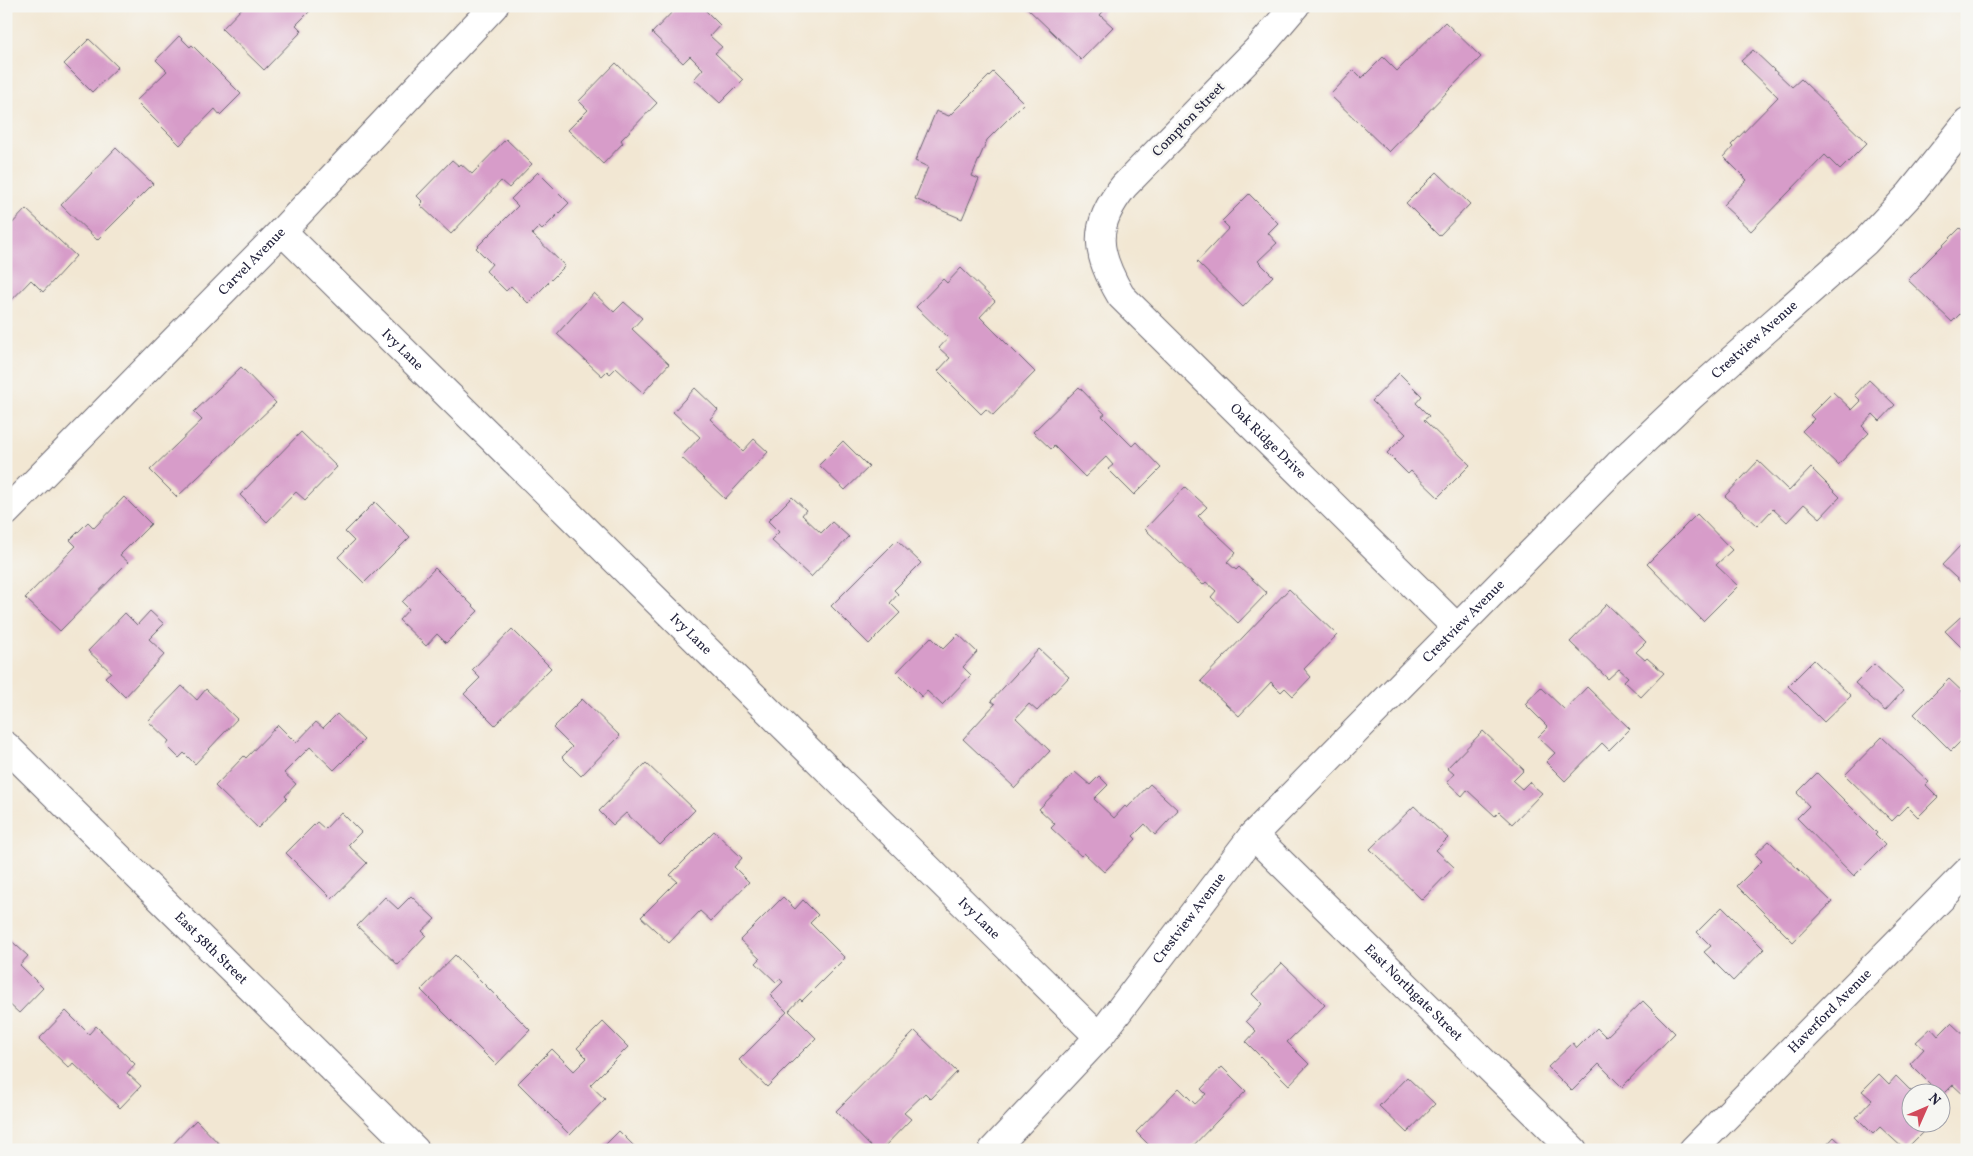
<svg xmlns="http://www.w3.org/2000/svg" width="1973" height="1156" font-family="Vollkorn,serif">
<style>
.building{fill:#d79cc9}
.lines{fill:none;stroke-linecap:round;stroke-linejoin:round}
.minor-casing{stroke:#6b6770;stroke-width:30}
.minor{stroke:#fff;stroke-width:28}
.labels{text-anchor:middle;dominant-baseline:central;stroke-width:5;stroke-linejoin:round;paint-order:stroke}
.street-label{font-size:14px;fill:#22223b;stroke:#f6f6f2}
</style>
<rect width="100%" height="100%" fill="#f6f6f2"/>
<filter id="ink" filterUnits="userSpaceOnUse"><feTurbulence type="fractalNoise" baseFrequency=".02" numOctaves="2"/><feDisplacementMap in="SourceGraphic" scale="10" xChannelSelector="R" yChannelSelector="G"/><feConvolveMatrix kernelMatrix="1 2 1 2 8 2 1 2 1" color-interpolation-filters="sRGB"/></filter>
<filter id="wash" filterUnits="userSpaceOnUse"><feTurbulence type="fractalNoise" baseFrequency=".0096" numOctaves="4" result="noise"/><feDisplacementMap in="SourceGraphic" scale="20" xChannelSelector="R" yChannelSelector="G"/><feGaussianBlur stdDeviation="1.12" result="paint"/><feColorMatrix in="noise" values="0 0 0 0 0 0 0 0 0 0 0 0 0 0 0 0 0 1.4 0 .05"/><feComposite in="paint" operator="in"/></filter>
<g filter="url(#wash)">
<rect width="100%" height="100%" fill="#f2e7d3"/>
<g id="blocks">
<!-- building -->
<path class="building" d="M244,6H315L296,25L302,31L264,70L222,29Z
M678,6H701L720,25L710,36L722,47L715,53L743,80L720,103L694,79L703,69L690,56L683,63L652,33Z
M1027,6H1108L1100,15L1113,27L1081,60L1026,7Z
M1445,22L1481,57L1389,152L1330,95L1354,70L1362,78L1383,57L1397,71Z
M179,36L190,47L192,45L241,94L220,115L215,109L180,145L136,101L167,71L156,60Z
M89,39L118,67L92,92L64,64Z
M1753,50L1792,87L1801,79L1867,143L1840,170L1825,155L1751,231L1723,205L1747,180L1724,157L1733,147L1731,145L1778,97L1741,61Z
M616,63L657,103L621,140L623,143L603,164L568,130L588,110L579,101Z
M993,72L1024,103L987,140L972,176L979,179L962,219L915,199L928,167L915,161L936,111L949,116Z
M506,139L532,164L509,188L501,181L451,234L420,205L423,202L417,196L452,160L459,166L461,164L472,174Z
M116,148L153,184L97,240L61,205Z
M538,172L569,203L542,230L539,227L532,234L565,266L528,303L511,286L506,291L486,271L492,264L476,248L518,206L511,199Z
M1437,172L1470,204L1439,236L1406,203Z
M1249,194L1278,223L1268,233L1277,243L1258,261L1273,276L1243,307L1197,262L1229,228L1222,221Z
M26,209L76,256L43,292L31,280L6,306V230Z
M1960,228L1967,235V307L1952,322L1908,280Z
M961,268L995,301L980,317L1035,372L993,415L986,409L981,414L938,371L950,358L939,348L948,338L916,307L943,279L947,283Z
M594,293L614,312L624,302L642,318L632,329L669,364L643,393L616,368L610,374L607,371L602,376L557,334Z
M241,367L276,403L177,497L150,470L202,420L194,412Z
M1399,373L1422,396L1416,403L1429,416L1424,420L1470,465L1438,497L1411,471L1408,474L1387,453L1406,434L1372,401Z
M1869,380L1895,405L1880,421L1873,414L1862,426L1869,433L1838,465L1802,431L1814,419L1810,415L1833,392L1852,410L1861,401L1855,395Z
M1079,387L1105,414L1102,416L1132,446L1136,442L1161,468L1134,495L1108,469L1113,465L1106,457L1085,477L1054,446L1051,449L1033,432Z
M695,388L718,410L710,419L743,451L754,439L768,452L725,499L681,457L700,437L673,412Z
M301,432L337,467L305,500L296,492L267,522L240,495Z
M843,441L869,467L845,490L819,465Z
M1758,461L1789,491L1811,468L1840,497L1820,518L1804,504L1787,522L1773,509L1757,526L1725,496Z
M1185,487L1207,507L1198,516L1236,552L1227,562L1236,570L1239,567L1267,593L1238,623L1211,597L1216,591L1206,582L1203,585L1145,529Z
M124,497L151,524L120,555L128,562L60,631L25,598L76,546L70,540L88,522L94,528Z
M792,497L806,510L802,515L821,533L832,522L849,537L811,577L771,540L779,532L768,521Z
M375,502L410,537L364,583L338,557L354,541L345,532Z
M1697,514L1732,550L1716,565L1738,586L1703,621L1647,564Z
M897,540L921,563L894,590L898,594L890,603L900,613L869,644L831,606Z
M1961,545L1967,551V588L1942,565Z
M435,568L478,611L446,643L437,634L426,646L399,620L409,609L402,602Z
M1289,589L1337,635L1304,669L1311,677L1293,696L1285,688L1281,692L1271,682L1239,716L1201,681Z
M1607,604L1646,642L1636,652L1645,660L1647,658L1664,673L1641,697L1624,681L1628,677L1619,669L1608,679L1570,642Z
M150,611L164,624L149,639L165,654L125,697L105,677L111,672L88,651L125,613L137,625Z
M1967,611V653L1945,631Z
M512,629L551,668L495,725L464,694L480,678L472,670Z
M958,634L977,652L963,667L971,675L942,705L927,691L922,697L897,672L931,637L943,649Z
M1039,649L1069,677L1037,711L1029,704L1016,718L1050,751L1015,788L963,739L995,704L991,701Z
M1814,660L1851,696L1824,722L1788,686Z
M1874,664L1903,691L1885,711L1855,683Z
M1949,679L1967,696V735L1951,751L1914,714Z
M182,686L197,700L206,689L237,719L195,764L184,753L179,758L166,745L169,741L148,721Z
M1541,687L1565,710L1587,687L1630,729L1609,750L1602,743L1565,781L1546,762L1555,753L1538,737L1548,727L1525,704Z
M582,699L620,736L581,776L562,757L572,747L553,728Z
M337,714L364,740L334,770L310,747L284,773L296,784L285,796L287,798L258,828L215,786L244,756L246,758L278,725L296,743L316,722L323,728Z
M1483,731L1524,770L1513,781L1522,789L1529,782L1542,793L1512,824L1499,812L1495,816L1467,790L1462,796L1447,782L1454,774L1447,768Z
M1882,737L1929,782L1926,785L1938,797L1918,817L1907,806L1892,821L1845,775Z
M646,763L695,810L660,845L626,813L613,825L599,811Z
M1075,772L1090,785L1099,776L1108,785L1094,799L1114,818L1125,806L1127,808L1150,784L1178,810L1155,835L1145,824L1133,836L1136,839L1104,872L1084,853L1081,856L1051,828L1055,824L1039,809Z
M1817,773L1877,833L1875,835L1885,845L1854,876L1797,818L1809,806L1797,793Z
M1414,806L1448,838L1436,850L1454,867L1422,900L1370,849Z
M341,812L361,832L348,845L367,863L332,899L286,853L317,822L325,829Z
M714,831L742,858L734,867L749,882L711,921L700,911L669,943L641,917L677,881L670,875Z
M1769,841L1832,902L1793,942L1737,886L1762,861L1755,854Z
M411,896L435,919L422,931L426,935L398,965L357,926L385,897L398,909Z
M783,897L795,909L803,900L818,915L810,923L845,958L802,1001L800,999L789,1011L816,1038L767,1087L739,1060L787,1012L770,995L783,982L780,979L776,982L756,963L760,959L740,940Z
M1722,907L1764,949L1733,981L1704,952L1711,946L1697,932Z
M6,936L28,956L20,965L43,988L19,1013L6,1001Z
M455,955L530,1030L496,1065L421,990Z
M1282,963L1325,1005L1287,1042L1309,1064L1289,1085L1246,1042L1256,1031L1246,1021L1262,1004L1252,994Z
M1643,1001L1675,1033L1622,1087L1599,1064L1572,1091L1548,1067L1573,1043L1577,1048L1597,1028L1606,1037Z
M66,1011L89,1034L96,1026L135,1064L127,1073L141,1086L120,1108L73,1063L69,1068L39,1039Z
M603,1022L628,1047L590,1085L605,1099L570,1135L518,1083L552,1049L574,1071L587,1058L577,1048Z
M1951,1023L1967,1038L1966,1097L1953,1085L1942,1096L1910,1064L1924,1049L1916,1042L1931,1028L1938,1036Z
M915,1031L957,1072L931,1099L925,1093L904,1113L911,1119L881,1150H874L836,1111Z
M1222,1067L1246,1091L1189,1150H1154L1136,1132L1179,1088L1195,1104L1206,1094L1201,1089Z
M1879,1074L1889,1084L1896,1076L1914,1094H1910V1124H1931L1905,1150L1880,1127L1873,1134L1856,1117L1872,1100L1862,1091Z
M1407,1077L1435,1104L1407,1133L1379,1106Z
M196,1120L225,1150H167Z
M619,1131L638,1150H600Z
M1834,1137L1848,1150H1822Z"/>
</g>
</g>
<g filter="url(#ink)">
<use href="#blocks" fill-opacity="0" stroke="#6b6770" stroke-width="1"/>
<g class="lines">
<!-- minor casing -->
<g class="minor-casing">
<g id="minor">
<path id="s1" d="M1295,6L1260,47L1124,186C1091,227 1096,253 1121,296L1457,628"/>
<path id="s2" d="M282,231L1099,1037"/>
<path id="s3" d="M6,512L282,231L494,6"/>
<path id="s4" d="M6,746L415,1150"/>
<path id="s5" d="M1253,835L1573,1150"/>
<path id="s6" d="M993,1150L1099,1037L1253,835L1618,465L1690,397L1865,242L1910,194L1967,123"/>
<path id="s7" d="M1693,1150L1967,872"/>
</g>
</g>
<!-- minor -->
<use href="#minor" class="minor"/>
</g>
</g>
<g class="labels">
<!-- street labels -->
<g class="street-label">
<text transform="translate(1189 120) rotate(-46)">Compton Street</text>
<text stroke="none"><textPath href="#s3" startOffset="351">Carvel Avenue</textPath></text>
<text stroke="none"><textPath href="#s6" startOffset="1114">Crestview Avenue</textPath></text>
<text stroke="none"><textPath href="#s2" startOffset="169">Ivy Lane</textPath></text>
<text stroke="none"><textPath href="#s1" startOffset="575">Oak Ridge Drive</textPath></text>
<text stroke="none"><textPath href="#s6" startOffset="709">Crestview Avenue</textPath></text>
<text stroke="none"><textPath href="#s2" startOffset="574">Ivy Lane</textPath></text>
<text stroke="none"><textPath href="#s6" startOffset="304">Crestview Avenue</textPath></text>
<text stroke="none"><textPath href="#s2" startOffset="979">Ivy Lane</textPath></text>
<text stroke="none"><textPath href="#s4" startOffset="288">East 58th Street</textPath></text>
<text stroke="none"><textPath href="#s5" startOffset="225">East Northgate Street</textPath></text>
<text stroke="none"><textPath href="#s7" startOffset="195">Haverford Avenue</textPath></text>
</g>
</g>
<!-- margin -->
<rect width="1973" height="1156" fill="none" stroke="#f6f6f2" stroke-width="25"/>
<!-- north arrow -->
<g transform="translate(1926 1108) rotate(45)"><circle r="24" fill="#f6f6f2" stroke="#a1a1a9"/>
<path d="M0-4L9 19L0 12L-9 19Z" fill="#d1495b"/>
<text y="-8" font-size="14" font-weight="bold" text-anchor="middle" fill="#22223b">N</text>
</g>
</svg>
